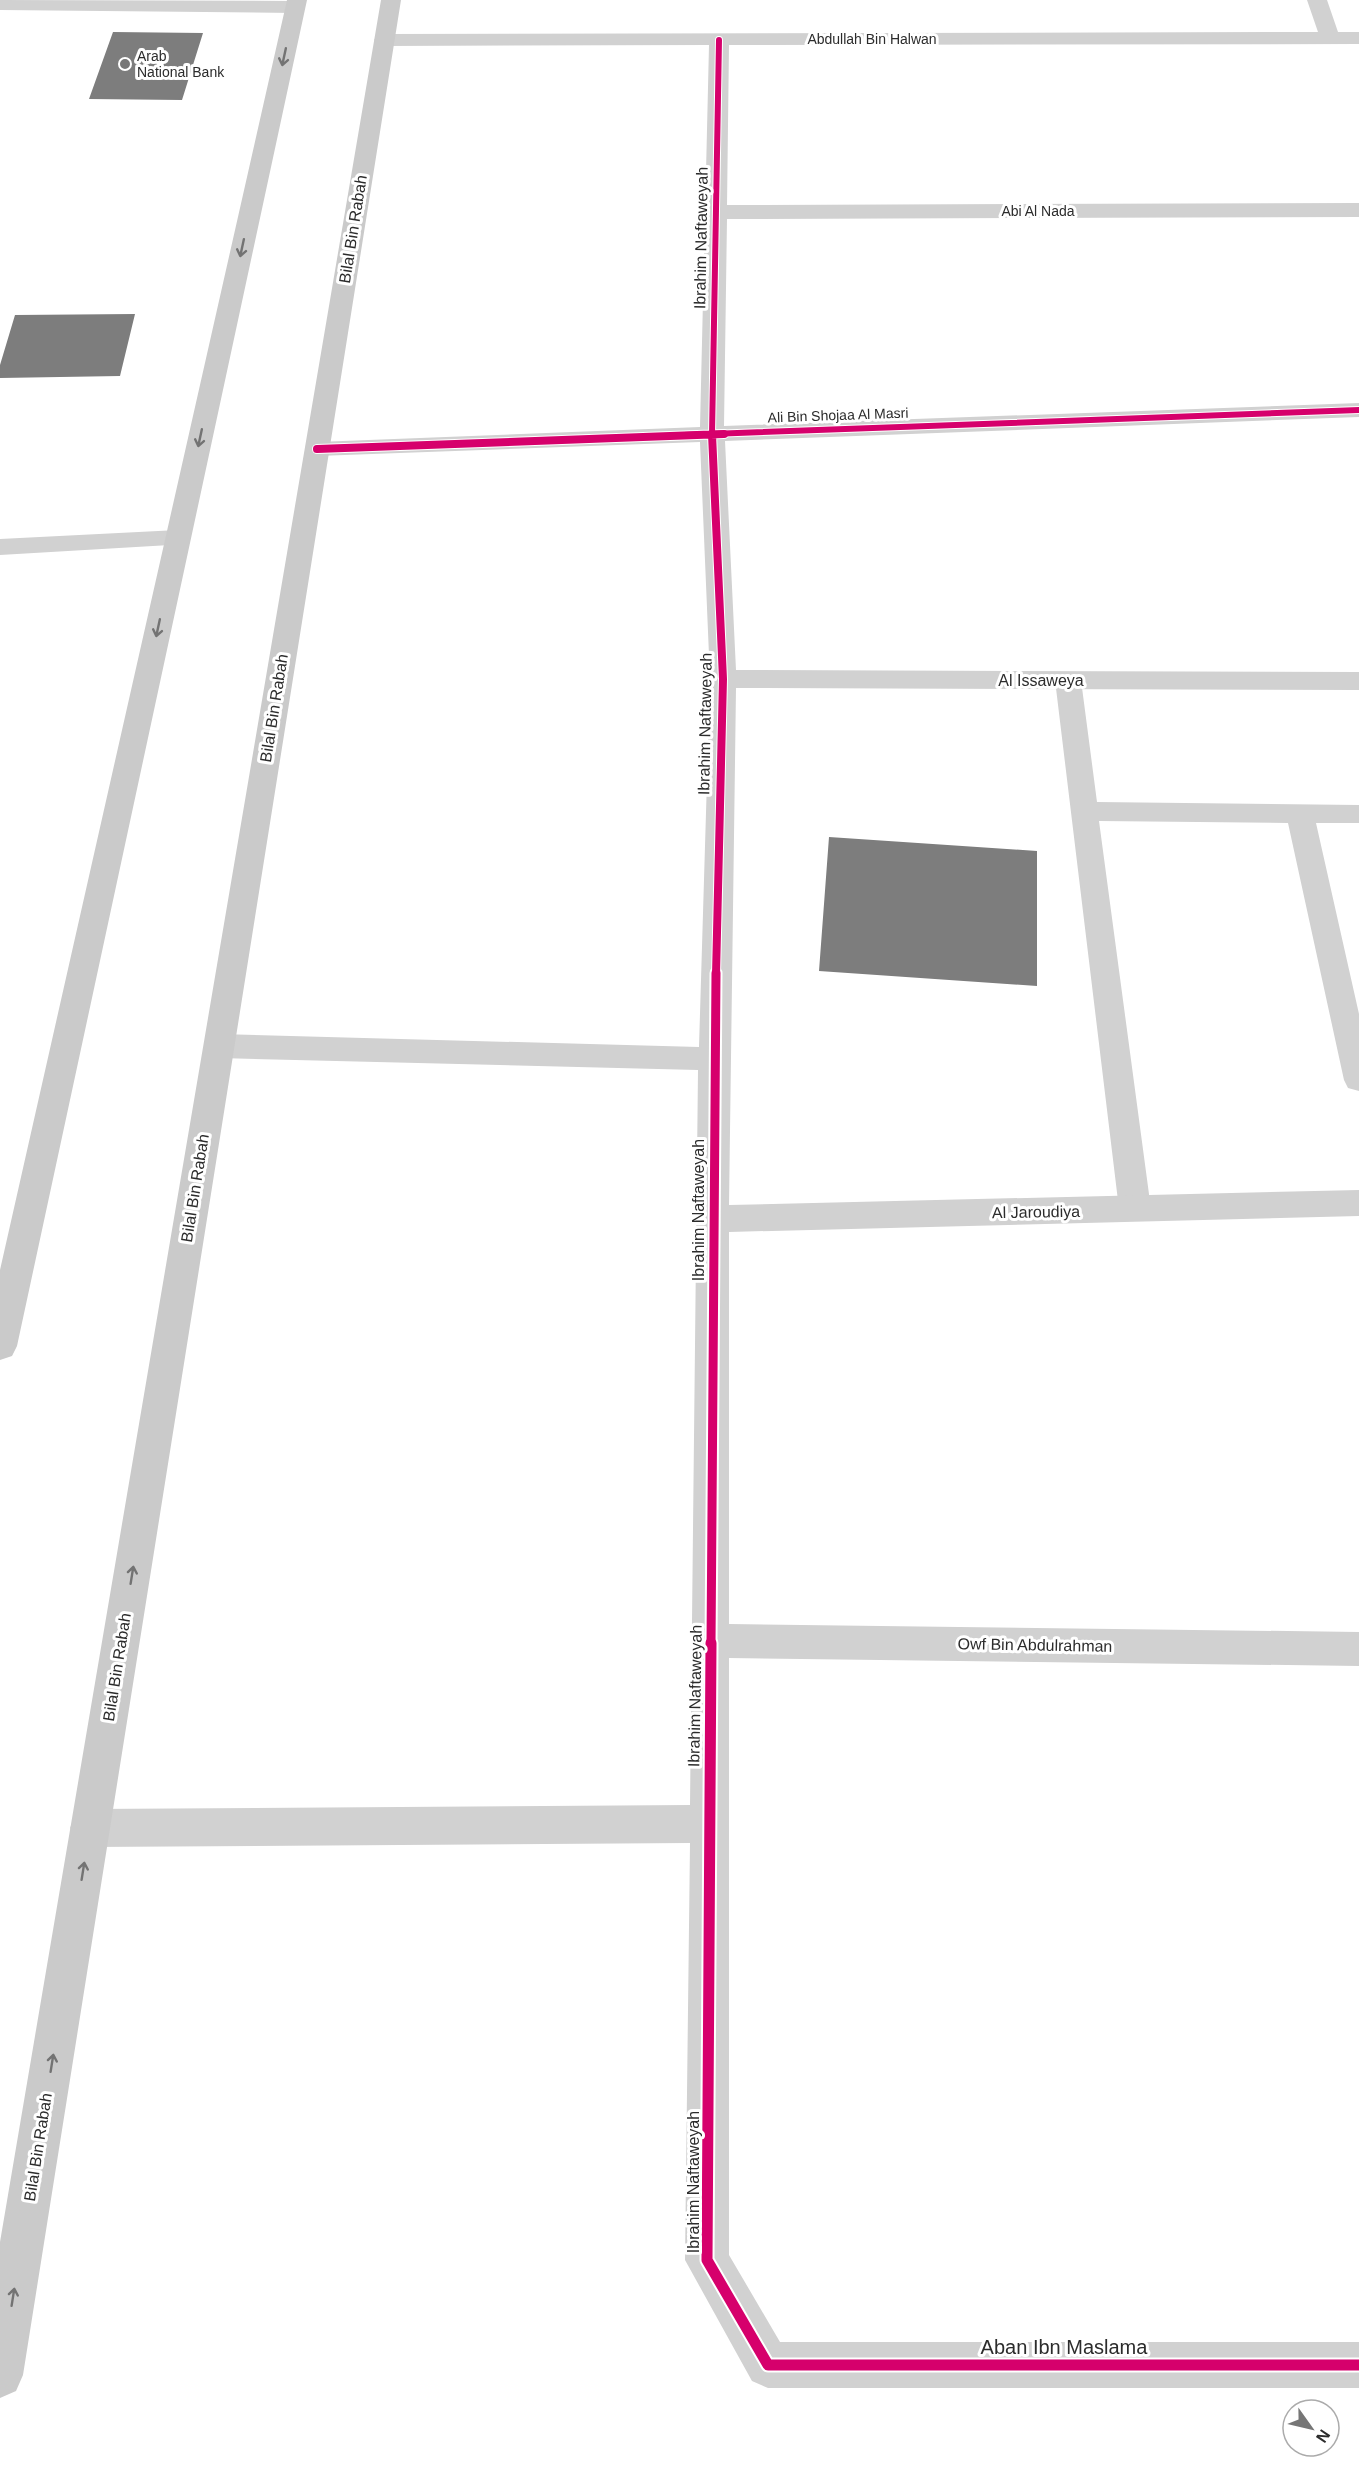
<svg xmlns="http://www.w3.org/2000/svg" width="1359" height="2476" font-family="Arial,sans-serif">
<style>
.building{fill:#7d7d7d}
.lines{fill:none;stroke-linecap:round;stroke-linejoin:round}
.service{fill:#d1d1d1;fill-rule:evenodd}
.minor{fill:#d1d1d1;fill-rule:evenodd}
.secondary{fill:#cacaca;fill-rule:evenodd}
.cycleway-far3-casing{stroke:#fff;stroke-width:8}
.cycleway-far2-casing{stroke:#fff;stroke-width:10}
.cycleway-far1-casing{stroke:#fff;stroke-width:13}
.cycleway-casing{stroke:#fff;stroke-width:15}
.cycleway-far3{stroke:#d6006c;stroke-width:6}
.cycleway-far2{stroke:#d6006c;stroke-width:8}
.cycleway-far1{stroke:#d6006c;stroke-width:9}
.cycleway{stroke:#d6006c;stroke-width:11}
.oneway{stroke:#737373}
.poi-dot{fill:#767676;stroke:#fff;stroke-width:2}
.labels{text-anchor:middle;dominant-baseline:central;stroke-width:6;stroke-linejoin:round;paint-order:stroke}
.far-street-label{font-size:14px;fill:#2c2c2c;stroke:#fff}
.far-poi-label{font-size:14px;fill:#2c2c2c;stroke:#fff;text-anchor:start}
.street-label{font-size:16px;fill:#2c2c2c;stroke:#fff}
.near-street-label{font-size:20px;fill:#2c2c2c;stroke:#fff}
</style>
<rect width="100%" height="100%" fill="#fff"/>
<!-- building -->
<path class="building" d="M113,32L203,33L182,100L89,99Z
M135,314L120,376L0,378V365L15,315Z
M829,837L1037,851V986L819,971Z"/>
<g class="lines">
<!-- service -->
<path class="service" d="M1068,672L1077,674L1081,680L1097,802L1359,805V823H1316L1359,1014V1091L1348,1088L1344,1080L1288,823L1099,821L1151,1209L1146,1218L1135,1221L1124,1218L1119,1209L1055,680L1059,674Z"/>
<!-- minor -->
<path class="minor" d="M0,0L295,1L305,7L295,13L0,10Z
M1307,0H1327L1338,32H1359V44L729,45L727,205L1359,203V217L727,219L724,426L1359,403V417L725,441L736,670L1359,672V690L736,688L729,1205L1359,1190V1216L729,1232V1624L1359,1632V1666L729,1658V2255L780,2342H1359V2388H768L752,2381L685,2260L690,1843L90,1847L76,1841L70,1828L76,1815L90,1809L690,1805L698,1070L219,1058L208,1054L204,1046L208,1038L219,1034L699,1047L710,679L700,442L317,456L308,454L305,449L308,444L317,442L700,427L709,45L384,46L377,44L374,40L377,36L384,34L1318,32Z
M178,530L187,532L191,538L187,544L0,555V539Z"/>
<!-- secondary -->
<path class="secondary" d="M287,0H307L17,1346L12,1356L0,1360V1270Z
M381,0H401L23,2375L16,2391L0,2398V2242Z"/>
<!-- cycleway-far3 casing -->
<g class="cycleway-far3-casing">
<path id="cycleway-far3" d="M684,435L1359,410
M712,435L719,40"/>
</g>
<!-- cycleway-far2 casing -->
<g class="cycleway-far2-casing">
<path id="cycleway-far2" d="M712,434L723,679L716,975
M317,449L724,434"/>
</g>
<!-- cycleway-far1 casing -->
<g class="cycleway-far1-casing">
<path id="cycleway-far1" d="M711,1645L716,973"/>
</g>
<!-- cycleway casing -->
<g class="cycleway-casing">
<path id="cycleway" d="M711,1643L707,2260L768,2365H1359"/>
</g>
<!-- cycleway-far3 -->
<use href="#cycleway-far3" class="cycleway-far3"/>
<!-- cycleway-far2 -->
<use href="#cycleway-far2" class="cycleway-far2"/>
<!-- cycleway-far1 -->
<use href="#cycleway-far1" class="cycleway-far1"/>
<!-- cycleway -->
<use href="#cycleway" class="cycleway"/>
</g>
<!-- one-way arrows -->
<defs><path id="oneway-shaft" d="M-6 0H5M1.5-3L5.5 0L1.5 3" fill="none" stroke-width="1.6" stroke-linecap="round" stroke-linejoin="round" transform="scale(1.5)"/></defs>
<g class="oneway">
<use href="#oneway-shaft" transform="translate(284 57) rotate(102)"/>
<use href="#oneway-shaft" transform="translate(242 248) rotate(102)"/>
<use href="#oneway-shaft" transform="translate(200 438) rotate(102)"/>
<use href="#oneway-shaft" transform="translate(158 628) rotate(102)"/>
<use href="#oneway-shaft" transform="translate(132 1575) rotate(-81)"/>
<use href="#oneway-shaft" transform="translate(83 1871) rotate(-81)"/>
<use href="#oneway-shaft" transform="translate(52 2063) rotate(-81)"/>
<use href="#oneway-shaft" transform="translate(13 2297) rotate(-81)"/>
</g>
<!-- markers -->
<circle class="poi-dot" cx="125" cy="64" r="6"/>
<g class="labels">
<!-- far-street labels -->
<g class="far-street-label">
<text x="872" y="39">Abdullah Bin Halwan</text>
<text x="1038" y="211">Abi Al Nada</text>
<text transform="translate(838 415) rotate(-2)">Ali Bin Shojaa Al Masri</text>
</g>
<!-- far-poi labels -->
<g class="far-poi-label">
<text x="137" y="56">Arab<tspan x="137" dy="16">National Bank</tspan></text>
</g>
<!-- street labels -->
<g class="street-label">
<text transform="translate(353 229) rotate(-81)">Bilal Bin Rabah</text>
<text transform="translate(701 238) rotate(-89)">Ibrahim Naftaweyah</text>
<text x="1041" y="680">Al Issaweya</text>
<text transform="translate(274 708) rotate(-81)">Bilal Bin Rabah</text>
<text transform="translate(705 724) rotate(-89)">Ibrahim Naftaweyah</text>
<text transform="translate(195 1188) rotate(-81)">Bilal Bin Rabah</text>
<text transform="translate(698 1210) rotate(-90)">Ibrahim Naftaweyah</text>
<text transform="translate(1036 1212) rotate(-1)">Al Jaroudiya</text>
<text transform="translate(1035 1645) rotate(1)">Owf Bin Abdulrahman</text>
<text transform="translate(117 1667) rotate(-81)">Bilal Bin Rabah</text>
<text transform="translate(695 1696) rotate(-89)">Ibrahim Naftaweyah</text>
<text transform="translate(38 2147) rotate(-81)">Bilal Bin Rabah</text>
<text transform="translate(693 2182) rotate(-90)">Ibrahim Naftaweyah</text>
</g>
<!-- near-street labels -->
<g class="near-street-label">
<text x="1064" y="2347">Aban Ibn Maslama</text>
</g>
</g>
<!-- north arrow -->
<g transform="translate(1311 2428) rotate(124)"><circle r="28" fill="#ffffff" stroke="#ababab" stroke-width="1.5"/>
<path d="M0-4.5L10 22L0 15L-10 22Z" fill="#767676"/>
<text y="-9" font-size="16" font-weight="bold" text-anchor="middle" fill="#2c2c2c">N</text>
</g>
</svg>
